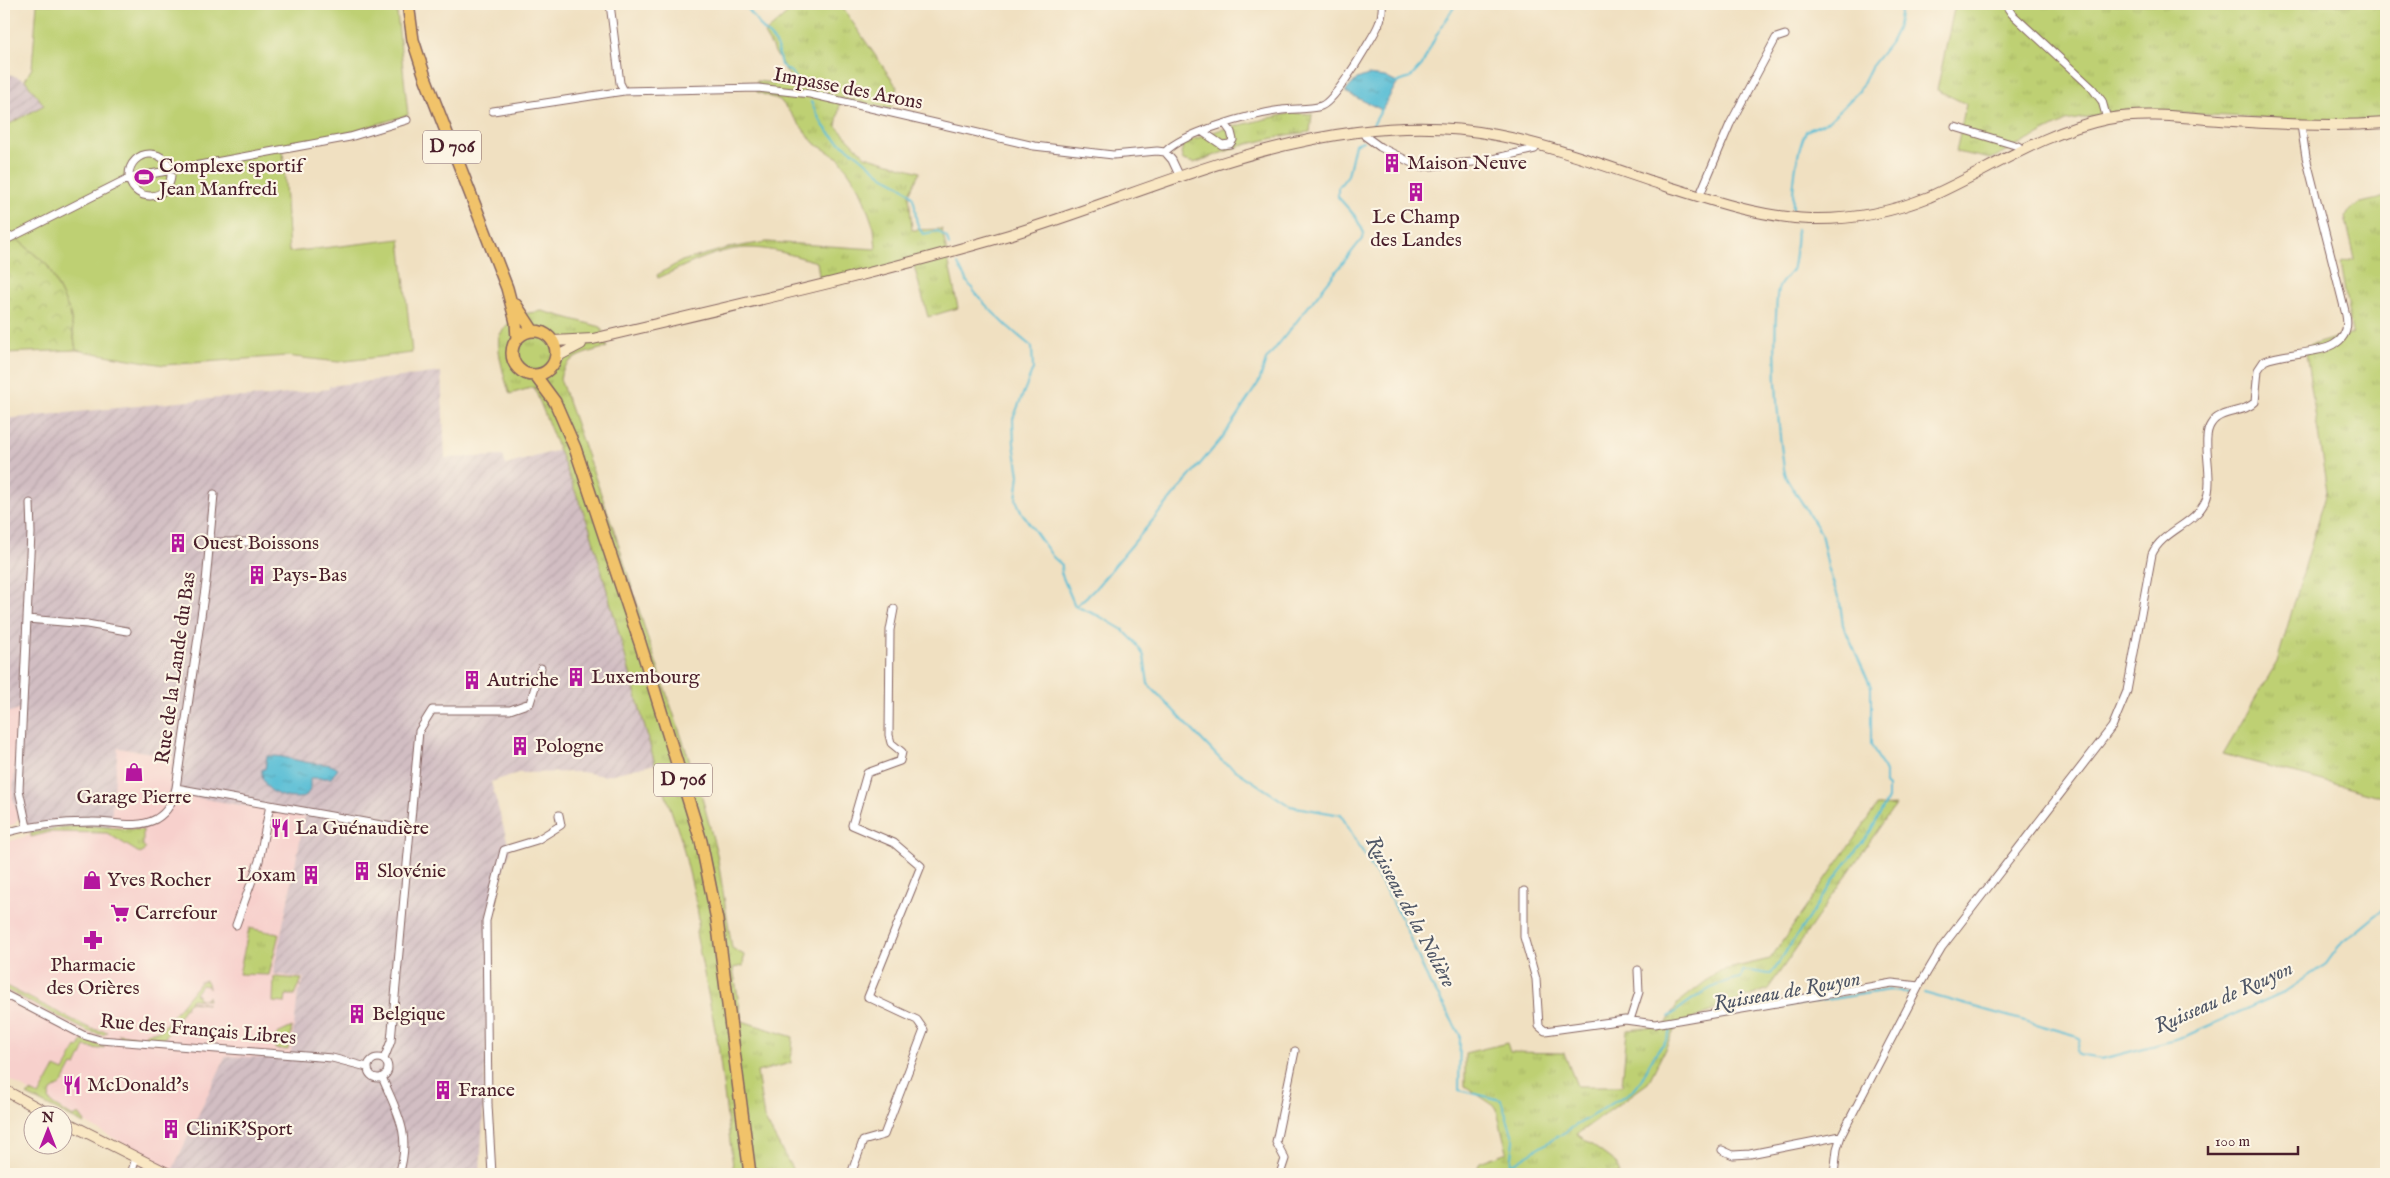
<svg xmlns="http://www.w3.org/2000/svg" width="2390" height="1178" font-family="'IM FELL English',serif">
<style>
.built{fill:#f7d0cc}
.industrial{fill:url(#industrial-furrows)}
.grass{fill:url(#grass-tufts);stroke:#84784f}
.park{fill:url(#park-crowns);stroke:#84784f}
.pitch{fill:#bed073;stroke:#84784f}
.water{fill:url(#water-ripples);stroke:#506e80}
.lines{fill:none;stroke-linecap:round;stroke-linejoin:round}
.stream{stroke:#57bdd5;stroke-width:2}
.street-casing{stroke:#846360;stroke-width:9}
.secondary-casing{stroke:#846360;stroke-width:12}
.primary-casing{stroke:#846360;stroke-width:14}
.street{stroke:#fff;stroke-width:7}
.secondary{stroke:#f9e7c3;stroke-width:10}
.primary{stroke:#f1c36a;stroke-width:11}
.labels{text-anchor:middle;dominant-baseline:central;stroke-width:4.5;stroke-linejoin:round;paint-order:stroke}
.shield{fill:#fcf5e5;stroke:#7f5f63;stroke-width:1}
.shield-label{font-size:19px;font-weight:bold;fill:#4a1f2b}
.street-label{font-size:20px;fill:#4a1f2b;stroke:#fcf5e5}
.poi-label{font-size:20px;fill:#4a1f2b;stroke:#fcf5e5;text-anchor:start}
.water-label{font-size:21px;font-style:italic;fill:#4f5666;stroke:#fcf5e5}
</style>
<defs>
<pattern id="industrial-furrows" width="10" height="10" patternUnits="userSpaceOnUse" patternTransform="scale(1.25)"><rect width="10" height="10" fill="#d2bec3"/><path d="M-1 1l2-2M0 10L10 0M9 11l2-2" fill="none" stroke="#b6a3a8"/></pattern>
<pattern id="grass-tufts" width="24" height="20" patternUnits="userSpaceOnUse" patternTransform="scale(1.25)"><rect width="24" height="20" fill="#bed073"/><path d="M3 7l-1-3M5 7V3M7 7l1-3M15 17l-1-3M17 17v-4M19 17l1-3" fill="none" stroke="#a5b264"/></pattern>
<pattern id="park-crowns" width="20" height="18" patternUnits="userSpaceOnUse" patternTransform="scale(1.25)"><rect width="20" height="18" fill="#bed073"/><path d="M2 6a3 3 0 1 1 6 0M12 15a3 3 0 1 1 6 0" fill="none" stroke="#a5b264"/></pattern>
<pattern id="water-ripples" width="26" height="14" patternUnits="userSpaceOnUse" patternTransform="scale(1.25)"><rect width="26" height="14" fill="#57bdd5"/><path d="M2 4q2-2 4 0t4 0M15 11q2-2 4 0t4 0" fill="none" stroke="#4a99ad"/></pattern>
</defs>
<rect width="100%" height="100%" fill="#fcf5e5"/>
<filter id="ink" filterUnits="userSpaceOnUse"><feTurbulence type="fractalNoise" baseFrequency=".02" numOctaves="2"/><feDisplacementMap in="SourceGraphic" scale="10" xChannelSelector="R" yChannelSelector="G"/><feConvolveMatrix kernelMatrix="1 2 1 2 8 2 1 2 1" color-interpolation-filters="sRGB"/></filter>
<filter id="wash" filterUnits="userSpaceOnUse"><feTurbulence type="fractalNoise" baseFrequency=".0096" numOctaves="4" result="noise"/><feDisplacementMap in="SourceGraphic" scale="20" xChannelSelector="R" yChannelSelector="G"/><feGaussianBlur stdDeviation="1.12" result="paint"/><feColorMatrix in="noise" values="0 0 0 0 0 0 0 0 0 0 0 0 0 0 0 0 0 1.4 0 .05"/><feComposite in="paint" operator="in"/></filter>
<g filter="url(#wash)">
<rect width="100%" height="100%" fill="#f0e0c1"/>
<!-- built -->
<path class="built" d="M19,709L13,796L18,818L15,824L4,827V714Z
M118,748L174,756L170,793L305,816L273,974L304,978L298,994L290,1060L226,1056L172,1171L4,1077V843L34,834L95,828Z"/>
<!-- industrial -->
<path class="industrial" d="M4,72L25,80L44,105L4,127Z
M441,372L445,458L503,456L506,465L559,450L590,529L655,764L604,776L582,772L518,773L491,782L510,851L490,906V976L480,1174H138L144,1156L172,1171L226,1056L290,1059L298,994L304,978L273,974L305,816L169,793L174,756L118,748L110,828L34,834L18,818L13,796L19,709L4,714V419L220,398L270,396L329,389V386Z"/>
<!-- grass -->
<path class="grass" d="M798,4H840L897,87L891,109L841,98L836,126L865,156L920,172L909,194L912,230L942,229L958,308L928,317L914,266L821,288L817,262C795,256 769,247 745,248C714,250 685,266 658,278L657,275L682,261L728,248L767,242L876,249L874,228L860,189L840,159L814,143L780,100L757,92V81L795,86L764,34Z
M1955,4H2386V121L2346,123L2126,110L2066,121L1991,159L1956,152L1966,104L1937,90Z
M1291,113L1312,114L1310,132L1287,135L1240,146L1194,163L1183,160L1181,153L1184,143L1219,130Z
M2386,197V798L2223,754L2277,662L2327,491L2305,347L2352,333L2340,263L2355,259L2345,216L2357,204Z
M542,311L601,327L607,347C587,353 564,356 560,379L615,533L647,636L702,797L717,854L732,948L744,955L743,966L733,968L742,1021L793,1037L791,1063L757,1072L764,1118L795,1174H734L718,1044L696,933L699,920L696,901L681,839L655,764L590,529L534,387L510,394C506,385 496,348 499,337C502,329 511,321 516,315Z
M1895,805L1768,989L1677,1025L1648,1083L1577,1134L1616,1163L1620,1174H1475L1480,1162L1507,1152L1496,1107L1465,1086V1053L1507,1043L1510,1052L1564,1053L1577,1086H1622L1627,1030L1665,1026L1678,1003L1719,971L1770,959L1877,806Z
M94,826L143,830V846L146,848L141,854L107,833L50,832L31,837V833L65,827Z
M249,928L279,934L269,975L239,974Z
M274,977L302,979L295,995H286L285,1003L273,1002Z
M205,980L208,983L209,989L208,986L201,985L195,994L198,995V999H207L208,996V1000L192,999L190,1001L208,1004L189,1002L162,1042L122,1039L118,1034L145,1038L146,1034L162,1029L200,982Z
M4,985L91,1029L108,1032L103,1035L89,1032L4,989Z
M292,1027L288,1050L275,1049L277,1034Z
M83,1040L105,1047L100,1049L85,1047L76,1066L72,1065L62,1084L51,1091L49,1099L52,1104L73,1117L79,1114L85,1122L84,1124L27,1095L31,1092L39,1096L55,1067L64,1071L76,1047L78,1048Z"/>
<!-- park -->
<path class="park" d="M15,237L48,266L70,312L76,350L4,353V243Z"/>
<!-- pitch -->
<path class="pitch" d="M37,4H396L408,115L337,136L283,148L289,252L400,239L412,353L338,362L286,356L164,365L76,350L70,312L48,266L15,237L7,241L4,235V127L44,105L25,80L32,68Z"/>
<!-- water -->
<path class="water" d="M1368,75L1385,77L1397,83L1382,110L1345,92L1357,79Z
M267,756C284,755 295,761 311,763C322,765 329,762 338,769L331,778H310V790L305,797C285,801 260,792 262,769H265Z"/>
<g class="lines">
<!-- stream -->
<path class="stream" d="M733,4L748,9L762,28L776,43L781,65L791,72L802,87
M1396,83L1410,78L1422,65L1437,34L1456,4
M811,102C822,127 829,136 852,151C863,158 872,168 883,176C893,182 903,185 911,195C919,205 911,220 923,234L938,231L947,238L949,245
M1373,125L1382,109
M1793,211C1792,186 1796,153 1806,131L1829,121L1859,91L1871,67L1890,43L1897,29L1902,4
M958,264C969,294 1007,327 1032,347L1033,369L1013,419L1014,444L1019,475L1016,500L1022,513L1053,557L1062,565L1061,573L1075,606L1099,616L1123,630L1135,642L1144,656L1148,684L1222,761L1290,806L1341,815L1399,913L1430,984L1438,995L1460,1035L1459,1090L1501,1100L1514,1140L1511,1165
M1076,606L1094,590L1222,438L1259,382L1266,360L1362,239L1364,233L1355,216L1338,197V188L1348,175L1355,144L1363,141
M1924,993L2075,1035L2080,1039L2077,1050L2078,1055L2102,1059L2179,1039L2286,991L2326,964L2339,946L2386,907
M1669,1017C1687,1002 1718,980 1741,978L1743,971C1757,970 1760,974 1771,974L1837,875L1870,832L1888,799V787L1885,784V772L1871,744V687L1843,625L1840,603L1828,567L1821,533L1787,479L1784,469C1776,412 1773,353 1777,296C1777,284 1786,279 1792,270C1794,265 1798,233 1796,229
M1494,1174L1498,1168L1511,1165L1634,1090C1644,1079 1647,1066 1655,1054C1663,1042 1667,1045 1671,1027L1711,1018L1889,990L1901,991L1908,994"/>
</g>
</g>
<g filter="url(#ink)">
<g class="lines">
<!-- street casing -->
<g class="street-casing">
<path id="street" d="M610,4L620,83L624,91
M2005,4L2012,14L2092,88L2102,101L2107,119
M493,111L624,91L758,88L810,94L1034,146L1113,155L1157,151L1165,152L1172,160L1180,177
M1955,127L2018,146L2022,150
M1363,131L1365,136L1380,147L1420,167L1484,161L1535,149L1536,145
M1203,132L1222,145L1230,144L1233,140L1231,132L1226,125
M1165,152C1183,132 1254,114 1282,110C1294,108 1310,110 1321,106C1333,102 1358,61 1365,49C1373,35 1384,21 1382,4
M129 175a21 21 0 1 1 42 0a21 21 0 1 1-42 0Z
M1699,197L1730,124L1776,38L1785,35
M4,241L129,178L350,137L407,120
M210,542H257
M27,619L87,624L127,631
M176,788L206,582L214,494
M27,827L19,790L31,533L30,503
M4,833C33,825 61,822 91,822C112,821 136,830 156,819C169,811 172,802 176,788L409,830
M1524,891V937L1536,979L1539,1026L1545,1031L1625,1020L1655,1024L1892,983L1919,986
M236,925L259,861L270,805
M4,994L83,1035L100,1040L332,1058L367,1067
M1630,1020L1639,992L1638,970
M368 1068a10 10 0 1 1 20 0a10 10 0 1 1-20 0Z
M384,1059L391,1041L419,731L432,710H510L530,703L541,668
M382,1077C397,1113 412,1134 399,1174
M1722,1150L1733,1155L1750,1154L1841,1136
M131,1174L136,1158
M492,1174L488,1105L486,921L504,850L537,840L561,825L559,815
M851,1174L863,1141L884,1135L924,1030L917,1020L868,997L921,866L894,843L852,825L867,773L900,761L902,752L891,743L889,735L890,630L894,609
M1280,1174L1285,1159L1276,1142L1295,1051
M1834,1174L1837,1149L1841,1136L1919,986L1942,947L2112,727L2127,691L2152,554C2163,530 2195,525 2206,500C2215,478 2200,439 2211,424C2220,409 2244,414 2255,402L2258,370L2264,361C2291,348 2355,360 2346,315L2306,157L2301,125"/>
</g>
<!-- secondary casing -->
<g class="secondary-casing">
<path id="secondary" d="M553,341L593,339C732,306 872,275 1009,235C1125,200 1236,147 1357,132C1403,126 1451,126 1496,135C1554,146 1610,168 1666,186C1713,201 1760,217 1810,219C1850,220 1892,212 1929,197C1988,171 2043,132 2107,119C2144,112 2182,117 2219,120C2275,124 2330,127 2386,123
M556,357L581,344
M4,1090L53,1116
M62,1120L169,1174"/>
</g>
<!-- primary casing -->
<g class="primary-casing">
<path id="primary" d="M408,4L413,40L425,77L507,288L516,322L517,339
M516,305L533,331
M512 353a22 22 0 1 1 44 0a22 22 0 1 1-44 0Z
M535,375L555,402L575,448L640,643L701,841L717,920L750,1174"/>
</g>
<!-- street -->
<use href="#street" class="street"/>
<!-- secondary -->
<use href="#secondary" class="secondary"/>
<!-- primary -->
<use href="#primary" class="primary"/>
</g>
</g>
<!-- icons -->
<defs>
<g id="building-bare" transform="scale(1.5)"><path d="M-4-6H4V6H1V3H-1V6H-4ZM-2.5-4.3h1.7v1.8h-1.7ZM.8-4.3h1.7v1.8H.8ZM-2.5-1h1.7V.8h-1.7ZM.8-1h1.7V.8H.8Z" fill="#b5179e" stroke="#fcf5e5" stroke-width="2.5" paint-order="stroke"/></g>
<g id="stadium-bare" transform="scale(1.5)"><path d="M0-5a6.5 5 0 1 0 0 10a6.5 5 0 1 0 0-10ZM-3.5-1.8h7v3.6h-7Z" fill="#b5179e" stroke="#fcf5e5" stroke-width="2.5" paint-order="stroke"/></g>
<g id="shop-bare" transform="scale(1.5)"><path d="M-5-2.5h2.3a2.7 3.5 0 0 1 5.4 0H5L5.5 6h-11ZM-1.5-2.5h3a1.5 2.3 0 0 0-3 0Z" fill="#b5179e" stroke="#fcf5e5" stroke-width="2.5" paint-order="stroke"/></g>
<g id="restaurant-bare" transform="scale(1.5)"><path d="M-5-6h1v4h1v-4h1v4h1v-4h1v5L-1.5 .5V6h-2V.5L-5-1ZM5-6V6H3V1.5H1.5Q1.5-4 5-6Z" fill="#b5179e" stroke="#fcf5e5" stroke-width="2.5" paint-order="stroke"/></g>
<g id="supermarket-bare" transform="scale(1.5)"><path d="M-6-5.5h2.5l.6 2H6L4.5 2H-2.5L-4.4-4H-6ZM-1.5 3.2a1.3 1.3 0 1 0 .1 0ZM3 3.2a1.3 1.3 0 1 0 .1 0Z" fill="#b5179e" stroke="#fcf5e5" stroke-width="2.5" paint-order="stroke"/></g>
<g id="pharmacy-bare" transform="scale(1.5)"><path d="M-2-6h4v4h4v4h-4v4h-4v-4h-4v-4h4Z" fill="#b5179e" stroke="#fcf5e5" stroke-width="2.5" paint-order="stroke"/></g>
</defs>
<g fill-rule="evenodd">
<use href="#building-bare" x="1392" y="163"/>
<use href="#stadium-bare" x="144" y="177"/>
<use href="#building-bare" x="1416" y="192"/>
<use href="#building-bare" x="178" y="543"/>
<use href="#building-bare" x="257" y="575"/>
<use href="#building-bare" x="576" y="677"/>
<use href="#building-bare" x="472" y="680"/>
<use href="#building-bare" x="520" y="746"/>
<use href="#shop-bare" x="134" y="772"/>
<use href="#restaurant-bare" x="280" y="828"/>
<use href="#building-bare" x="362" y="871"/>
<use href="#building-bare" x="311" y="875"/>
<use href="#shop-bare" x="92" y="880"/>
<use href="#supermarket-bare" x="120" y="913"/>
<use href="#pharmacy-bare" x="93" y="940"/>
<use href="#building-bare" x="357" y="1014"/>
<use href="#restaurant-bare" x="72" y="1085"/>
<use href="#building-bare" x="443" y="1090"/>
<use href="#building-bare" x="171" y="1129"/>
</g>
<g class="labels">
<!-- shield labels -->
<g class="shield">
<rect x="423" y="130.5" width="58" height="33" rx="4"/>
<rect x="654" y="763.5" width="58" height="33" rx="4"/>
</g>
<g class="shield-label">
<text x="452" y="147">D 706</text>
<text x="683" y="780">D 706</text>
</g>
<!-- street labels -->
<g class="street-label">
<text transform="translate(848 89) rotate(11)">Impasse des Arons</text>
<text transform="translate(176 668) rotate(-82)">Rue de la Lande du Bas</text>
<text transform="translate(198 1030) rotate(5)">Rue des Français Libres</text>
</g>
<!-- poi labels -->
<g class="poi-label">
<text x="1407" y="163">Maison Neuve</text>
<text x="159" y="166">Complexe sportif<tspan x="159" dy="23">Jean Manfredi</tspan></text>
<text x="1416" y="217" text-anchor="middle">Le Champ<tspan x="1416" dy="23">des Landes</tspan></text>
<text x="193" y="543">Ouest Boissons</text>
<text x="272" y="575">Pays-Bas</text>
<text x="591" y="677">Luxembourg</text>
<text x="487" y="680">Autriche</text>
<text x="535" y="746">Pologne</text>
<text x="134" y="797" text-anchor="middle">Garage Pierre</text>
<text x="295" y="828">La Guénaudière</text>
<text x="377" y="871">Slovénie</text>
<text x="296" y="875" text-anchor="end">Loxam</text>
<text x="107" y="880">Yves Rocher</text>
<text x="135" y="913">Carrefour</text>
<text x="93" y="965" text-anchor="middle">Pharmacie<tspan x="93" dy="23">des Orières</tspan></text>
<text x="372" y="1014">Belgique</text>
<text x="87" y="1085">McDonald's</text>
<text x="458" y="1090">France</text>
<text x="186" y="1129">CliniK'Sport</text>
</g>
<!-- water labels -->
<g class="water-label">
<text transform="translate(1410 912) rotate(62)">Ruisseau de la Nolière</text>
<text transform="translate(1787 992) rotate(-10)">Ruisseau de Rouyon</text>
<text transform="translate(2224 998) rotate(-24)">Ruisseau de Rouyon</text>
</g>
</g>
<!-- margin -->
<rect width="2390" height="1178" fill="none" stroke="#fcf5e5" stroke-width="20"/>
<!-- north arrow -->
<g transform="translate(48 1130)"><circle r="24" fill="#fcf5e5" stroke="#b59f9b"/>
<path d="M0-4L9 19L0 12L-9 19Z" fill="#b5179e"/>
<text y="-8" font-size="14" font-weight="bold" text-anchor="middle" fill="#4a1f2b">N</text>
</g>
<!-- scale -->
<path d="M2208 1146v8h90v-8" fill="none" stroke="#4a1f2b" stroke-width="2.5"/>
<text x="2215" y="1146" font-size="15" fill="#4a1f2b" stroke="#fcf5e5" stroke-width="4" paint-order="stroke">100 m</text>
</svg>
